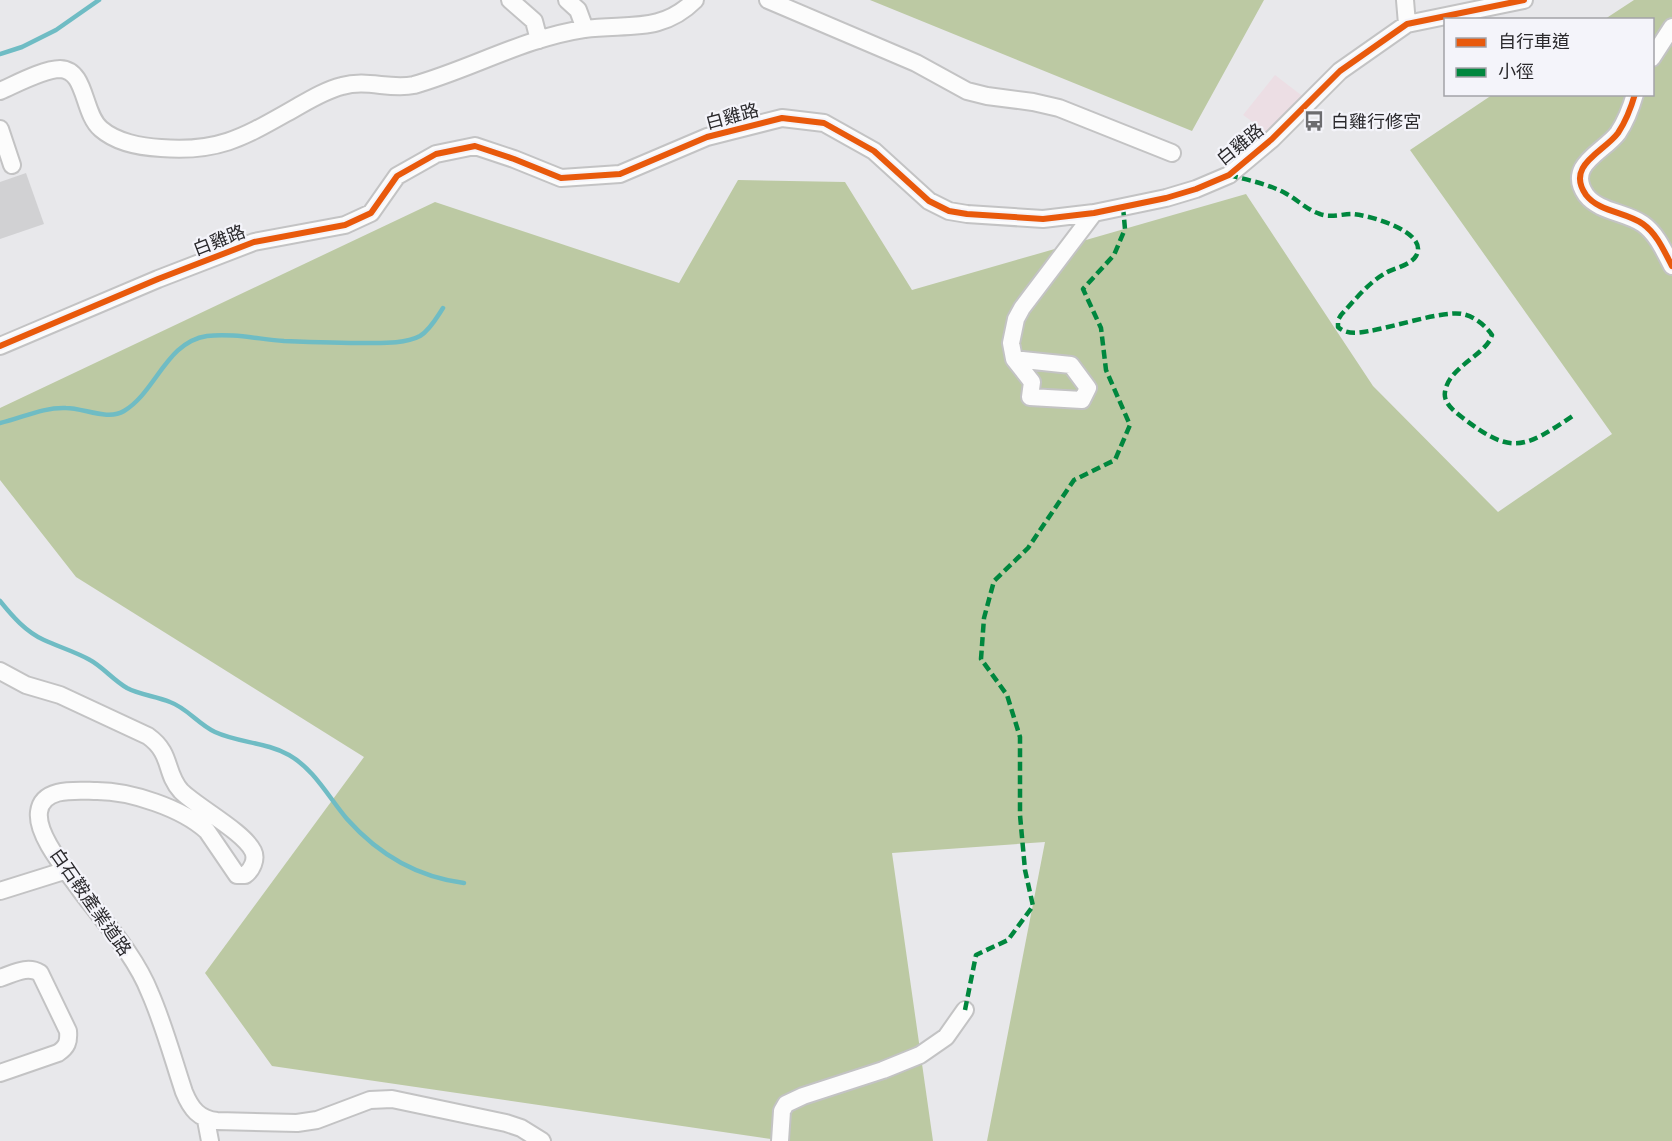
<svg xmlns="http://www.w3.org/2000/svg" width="1672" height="1141" font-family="'PT Sans','Noto Sans TC',sans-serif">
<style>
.industrial{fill:#ecdee4}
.forest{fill:#bcc9a3}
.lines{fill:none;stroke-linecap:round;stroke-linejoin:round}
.stream{stroke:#6fbcc4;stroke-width:4.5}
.building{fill:#d1d1d3}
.minor-casing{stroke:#c3c3c4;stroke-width:20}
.minor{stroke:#fcfcfc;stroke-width:16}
.quiet{stroke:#00873e;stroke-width:4.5;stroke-dasharray:9 4.5;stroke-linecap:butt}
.cycleway-casing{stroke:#f4f4fa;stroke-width:10}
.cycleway{stroke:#e8590c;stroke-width:6}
.labels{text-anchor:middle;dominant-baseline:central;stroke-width:4.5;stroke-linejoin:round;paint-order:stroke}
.street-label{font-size:18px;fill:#2a292c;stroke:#f4f4fa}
.poi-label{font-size:18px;fill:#2a292c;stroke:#f4f4fa;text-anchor:start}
</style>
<rect width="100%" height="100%" fill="#e8e8eb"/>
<!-- industrial -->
<path class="industrial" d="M1275,75L1305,98L1267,132L1243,115Z"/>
<!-- forest -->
<path class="forest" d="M870,0H1264L1192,131Z
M1634,0H1672V1141H987L1045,842L892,853L933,1141H785L272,1066L205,973L364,757L76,577L0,480V408L435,202L679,283L738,180L845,182L912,290L1246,194L1373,386L1498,512L1612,434L1410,150L1492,95L1652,94V20L1605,19Z"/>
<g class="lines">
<!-- stream -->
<path class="stream" d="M0,54L22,47L56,30L99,0
M0,423C22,418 43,407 66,408C84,408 108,421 124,411C156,392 166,342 207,336C232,333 258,339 284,341C311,342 339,343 366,343C382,343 405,344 420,336C430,330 437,317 443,308
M0,601C12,616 26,632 44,640C59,647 76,652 90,660C103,667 113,680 127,688C140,695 156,696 170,702C187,708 198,724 215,732C239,743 266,742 289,755C314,769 329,798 347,819C379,855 417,877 464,883"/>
</g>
<!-- building -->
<path class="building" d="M26,173L44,224L0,239V182Z"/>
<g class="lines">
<!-- minor casing -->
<g class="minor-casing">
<path id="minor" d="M510,0L534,21L539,40
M567,0L578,10L585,29
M768,0L916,63L967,91L987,96L1033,102L1059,108L1172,153
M1405,0L1407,24
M1652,58L1672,27
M0,91C16,84 44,69 60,69C87,70 82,113 101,129C116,142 141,147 161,148C221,153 247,135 297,107C311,99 326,90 342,86C367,79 390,90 414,85C471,69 524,38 584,29C627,23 661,34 695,0
M1635,94C1631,108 1626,121 1618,133C1604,152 1565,165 1586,195C1599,212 1626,212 1643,224C1657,234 1664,251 1672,266
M0,129L12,165
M0,346L158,279L254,242L345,225L371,213L397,176L436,154L475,146L514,159L561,178L620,174L707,137L782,118L824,123L874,151L929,201L949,211L967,214L1043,219L1094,213L1166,198L1196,189L1229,175L1272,139L1340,71L1407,24L1524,0
M1014,359L1071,365L1088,388L1082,400L1030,397L1032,382L1014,359L1011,343L1016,319L1022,308L1094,213
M0,671L26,685L60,695L148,736C173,754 164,772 181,791C197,807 244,832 253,851C257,859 252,870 245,875H237L207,831C182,808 130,791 97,791C79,791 42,786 39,812C36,836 68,872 81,891C105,923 135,955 150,993C164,1025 173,1059 184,1092C191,1109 199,1119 217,1121L297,1123L317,1120L370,1100L392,1099L506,1123L521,1128L542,1141
M0,891L67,870
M0,978C13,974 27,965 40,973L68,1031C69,1042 67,1047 58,1053L0,1073
M206,1120L210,1141
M780,1141L782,1111L786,1104L803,1096L883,1070L920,1055L946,1037L965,1010"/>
</g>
<!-- minor -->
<use href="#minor" class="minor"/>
<!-- quiet -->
<path class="quiet" d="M1229,175C1248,180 1268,184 1285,193C1298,200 1307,210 1320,214C1330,218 1342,214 1352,214C1369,215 1430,232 1416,256C1410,266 1393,268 1384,274C1367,284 1354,301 1341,315L1338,320V327C1347,335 1358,333 1369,331C1390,328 1445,310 1462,314C1474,316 1485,325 1492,335L1490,340C1479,358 1448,369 1445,392C1443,403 1455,412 1463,418C1512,456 1525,448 1574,415
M965,1010L976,955L1008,940L1033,906L1025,870L1020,815V737L1007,695L981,659L984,618L994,581L1028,548L1074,480L1115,460L1130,425L1106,370L1101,328L1083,289L1114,255L1125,229L1123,207"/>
<!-- cycleway casing -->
<g class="cycleway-casing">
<path id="cycleway" d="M1635,94C1631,108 1626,121 1618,133C1604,152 1565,165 1586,195C1599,212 1626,212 1643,224C1657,234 1664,251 1672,266
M0,346L158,279L254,242L345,225L371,213L397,176L436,154L475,146L514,159L561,178L620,174L707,137L782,118L824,123L874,151L929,201L949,211L967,214L1043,219L1094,213L1166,198L1196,189L1229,175L1272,139L1340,71L1407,24L1524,0"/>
</g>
<!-- cycleway -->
<use href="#cycleway" class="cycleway"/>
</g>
<!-- icons -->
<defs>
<g id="bus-bare" transform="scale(1.62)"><path d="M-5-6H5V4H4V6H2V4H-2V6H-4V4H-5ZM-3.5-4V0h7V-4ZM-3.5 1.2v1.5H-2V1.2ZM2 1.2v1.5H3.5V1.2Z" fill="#6c6c6f" stroke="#f4f4fa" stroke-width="2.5" paint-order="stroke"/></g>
</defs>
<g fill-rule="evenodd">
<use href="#bus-bare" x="1314" y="121"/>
</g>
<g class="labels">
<!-- street labels -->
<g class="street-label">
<text transform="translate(732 116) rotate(-15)">白雞路</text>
<text transform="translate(1240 144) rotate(-39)">白雞路</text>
<text transform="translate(219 240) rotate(-21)">白雞路</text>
<text transform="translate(91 902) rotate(55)">白石鞍產業道路</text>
</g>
<!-- poi labels -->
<g class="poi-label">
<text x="1331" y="121">白雞行修宮</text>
</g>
</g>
<!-- legend -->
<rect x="1444" y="18" width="210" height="78" fill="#f4f4fa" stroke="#a3a3a8" stroke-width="1.5"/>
<rect x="1456" y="38" width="30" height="9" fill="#e8590c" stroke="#a3a3a8" stroke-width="1.5"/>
<text x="1498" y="48" font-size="18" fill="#2a292c">自行車道</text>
<rect x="1456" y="68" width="30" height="9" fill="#00873e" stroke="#a3a3a8" stroke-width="1.5"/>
<text x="1498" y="78" font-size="18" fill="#2a292c">小徑</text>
</svg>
